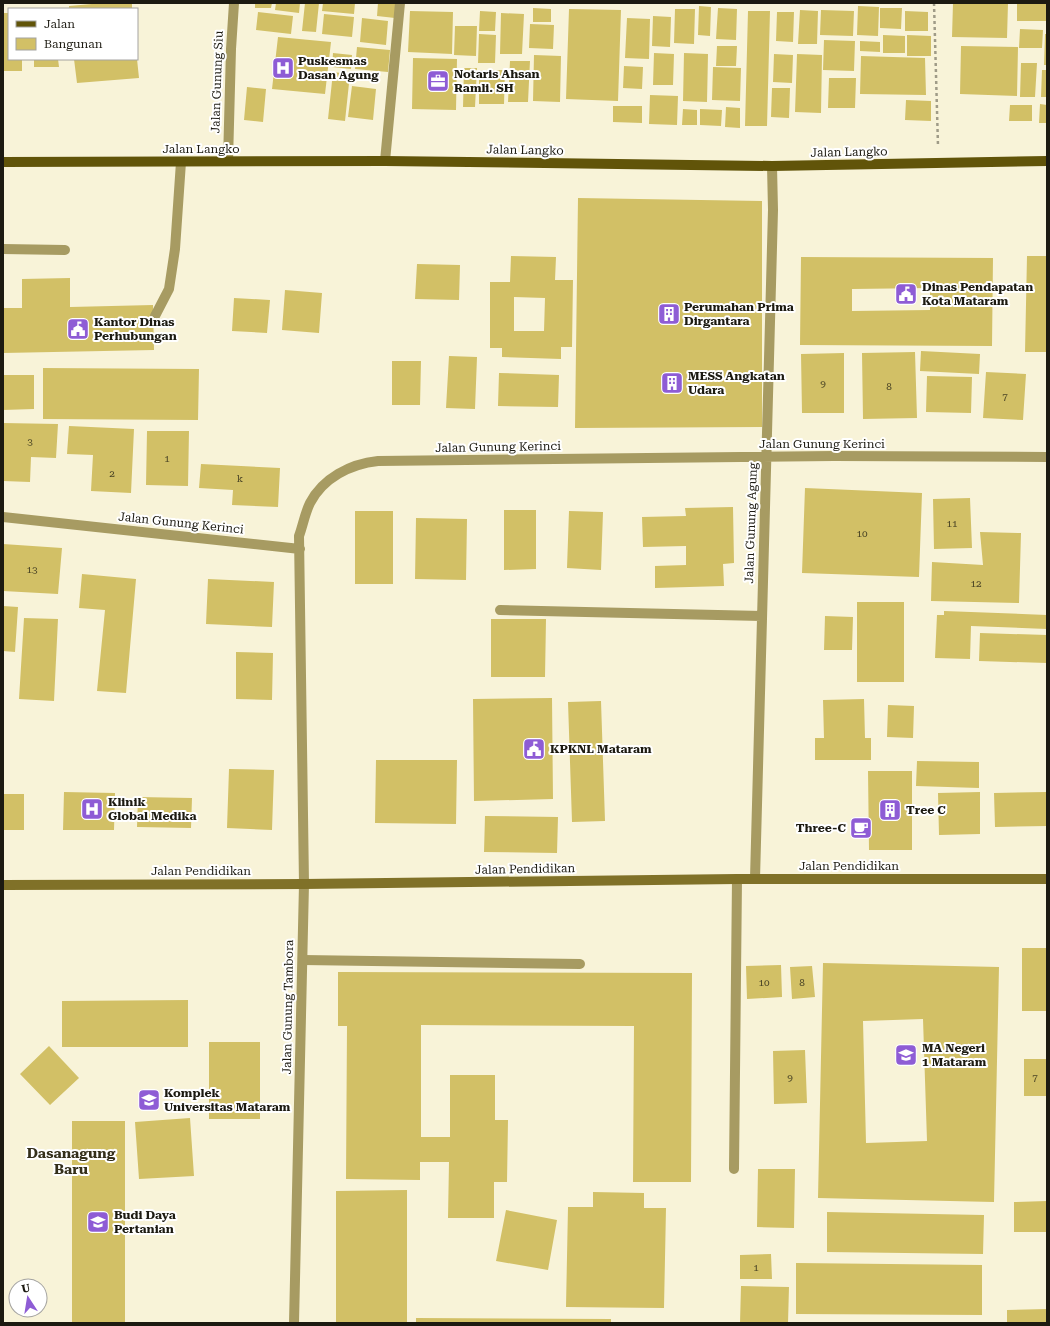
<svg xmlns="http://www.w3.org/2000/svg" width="1050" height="1326" font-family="'Roboto Serif',serif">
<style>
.building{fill:#d2c066;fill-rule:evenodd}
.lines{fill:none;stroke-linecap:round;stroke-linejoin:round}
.path{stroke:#9f9b87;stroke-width:2.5;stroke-dasharray:3 3;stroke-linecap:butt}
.lane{stroke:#a79b62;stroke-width:10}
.street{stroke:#a79b62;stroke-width:10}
.secondary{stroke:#807128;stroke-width:10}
.primary{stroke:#615409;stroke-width:10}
.labels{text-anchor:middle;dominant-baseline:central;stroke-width:4;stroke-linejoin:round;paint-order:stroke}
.number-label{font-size:10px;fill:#4a4426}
.poi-label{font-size:12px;font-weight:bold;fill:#1c1a11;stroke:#fff;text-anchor:start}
.street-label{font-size:12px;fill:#1c1a11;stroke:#fff}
.quarter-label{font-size:14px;font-weight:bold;fill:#342f1a;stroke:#fff}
</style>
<rect width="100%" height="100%" fill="#f8f3d8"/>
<!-- building -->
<path class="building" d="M103,3H132V9H69V6Z
M255,3H272L271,8H255Z
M276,3H300L299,13L275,10Z
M305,3H319L316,32L302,31Z
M323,3H355L354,14L322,11Z
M378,3H396L395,18L377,16Z
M953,3H1008L1007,38L952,37Z
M1017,3H1047V21H1017Z
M699,6L711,7L710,36L698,35Z
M858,6L879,7L878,36L857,35Z
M533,8L551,9V22H533Z
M718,8L737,9L736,40L716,39Z
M880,8H902L901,29L880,28Z
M569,9L621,10L618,101L566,99Z
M675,9H695L694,44L674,43Z
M800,10L818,11L817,44H798Z
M821,10L854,11L853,36L820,35Z
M410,11L453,12L452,54L408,52Z
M480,11L496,12L495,31H479Z
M748,11H770L767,126H745Z
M905,11L928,12V31H905Z
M258,12L293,16L291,34L256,30Z
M777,12H794L793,42L776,41Z
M3,13H9V59H22V71H3Z
M501,13L524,14L522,54H500Z
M324,14L354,17L352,37L322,34Z
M653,16L671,17L670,47L652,46Z
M362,18L388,21L386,45L360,42Z
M627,18L650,19L649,59L625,58Z
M530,24L554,25L553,49L529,48Z
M455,26H477L476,56L454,55Z
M1020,29L1043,30L1042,48H1019Z
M479,34L496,35L495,63H478Z
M1045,34H1047V65H1044Z
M883,35L905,36V53H883Z
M907,35L931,36V56H907Z
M278,37L331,42L325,94L272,89Z
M824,40L855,41L854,71L823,70Z
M860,41L880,42V52L860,51Z
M717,46H737L736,66H716Z
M961,46L1018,47L1017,96L960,94Z
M357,47L390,50L388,72L355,69Z
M333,53L352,55L351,69L332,67Z
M654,53L674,54L673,85H653Z
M684,53L708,54L707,102L683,101Z
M774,54L793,55L792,83L773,82Z
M797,54L822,55L821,113L795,112Z
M534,55L561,56L560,102L533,101Z
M861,56L925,58L926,95L860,94Z
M413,58L457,59L456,110L412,109Z
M34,59H58L59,67H34Z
M74,59H137L139,78L77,83Z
M510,61H530L528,102H508Z
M1021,63H1037L1035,97H1020Z
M624,66L643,67L642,89L623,88Z
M713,67L741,68L740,101L712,100Z
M464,68H477L475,107H463Z
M479,70H505L504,104H479Z
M1042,70H1047V97H1041Z
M333,72L350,74L345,121L328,119Z
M829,78H856L855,108H828Z
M352,86L376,89L373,120L348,117Z
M247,87L266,89L263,122L244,120Z
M772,88H790L789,118L771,117Z
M650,95L678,96L677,125L649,124Z
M906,100L931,101V121L905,120Z
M1040,104L1047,105V123H1039Z
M1010,105H1032V121H1009Z
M613,106H642V123L613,122Z
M726,107L740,108V128L725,127Z
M683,109L697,110V125H682Z
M700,109L722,110L721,126L700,125Z
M578,198L762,201V427L575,428Z
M511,256L556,257L555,280H573L572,347H561V359L502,357V348H490V282H510ZM514,297L545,298L544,331H514Z
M1027,256H1047V352H1025Z
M801,257L993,258L992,346L800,345ZM930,288V310L852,311V289Z
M417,264L460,265L459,300L415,299Z
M70,278V307L153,305L154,350L3,353V308H22V279Z
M285,290L322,293L319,333L282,330Z
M234,298L270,300L267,333L232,331Z
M921,351L980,354L979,374L920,371Z
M915,352L917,418L863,419L862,353Z
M844,353V413H802L801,354Z
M449,356L477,357L475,409L446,408Z
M392,361H421L420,405H392Z
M43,368L199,369L198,420L43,419Z
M986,372L1026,374L1023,420L983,418Z
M499,373L559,375L558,407L498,406Z
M3,375H34V409L3,410Z
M927,376L972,377L971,413L926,412Z
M3,423L58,424L56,458L31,457L30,482L3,481Z
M69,426L134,429L131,493L91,491L93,455L67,454Z
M147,431H189L188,486L146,485Z
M201,464L280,468L278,507L232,505L233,490L199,488Z
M805,488L922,493L919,577L802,573Z
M970,498L972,548L934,549L933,499Z
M733,507L734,563L723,564L724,586L655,588V566L686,565V546L643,547L642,517L686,516L685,508Z
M504,510H536V569L504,570Z
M355,511H393V584H355Z
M569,511L603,512L601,570L567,568Z
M416,518L467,519L466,580L415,579Z
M980,532L1021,533L1019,603L931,601L932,562L983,565Z
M3,544L62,548L58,594L3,591Z
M82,574L136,579L126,693L97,691L105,610L79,608Z
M208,579L274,582L272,627L206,624Z
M857,602H904V682H857Z
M3,606L18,607L15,652L3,651Z
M944,611L1047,615V629L971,626L970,659L935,658L937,615H944Z
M825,616L853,617L852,650H824Z
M24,618L58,619L54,701L19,699Z
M491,619H546L545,677H491Z
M980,633L1047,635V663L979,661Z
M236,652L273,653L272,700L236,699Z
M552,698L553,799L474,801L473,699Z
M864,699L865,738H871V760H815V738H824L823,700Z
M601,701L605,821L572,822L568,702Z
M888,705L914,706L913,738L887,737Z
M376,760H457L456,824L375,823Z
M917,761L979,762V788L916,786Z
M229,769L274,770L272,830L227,828Z
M868,771H912V850H869Z
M64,792L115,793L114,830H63Z
M980,792V834L939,835L938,793Z
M1047,792V826L995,827L994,793Z
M3,794H24V830H3Z
M138,797L192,798L191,828L137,827Z
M485,816L558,817L557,853L484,852Z
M1022,948H1047V1011H1022Z
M823,963L999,967L994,1202L818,1198ZM923,1019L927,1141L866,1143L863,1021Z
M781,965L782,997L747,999L746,966Z
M812,966L815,997L792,999L790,967Z
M338,972L692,973L691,1182H633L634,1026L421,1025V1137H450V1075H495V1120H508L507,1182H494V1218H448L449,1162H420V1180L346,1179L347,1026H338Z
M188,1000V1047H62V1001Z
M209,1042H260V1119H209Z
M49,1046L79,1078L50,1105L20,1074Z
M805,1050L807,1103L774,1104L773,1051Z
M1024,1059H1047V1096H1024Z
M190,1118L194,1176L139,1179L135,1122Z
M72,1121H125V1323H72Z
M758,1169H795L794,1228L757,1227Z
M407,1190V1323H336V1191Z
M593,1192L644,1193V1208H666L664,1308L566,1307L568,1207H593Z
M1047,1201V1232H1014V1202Z
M506,1210L557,1220L548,1270L496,1261Z
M827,1212L984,1215L983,1254L827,1252Z
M771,1254L772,1279H740V1255Z
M796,1263L982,1265V1315L796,1314Z
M741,1286L789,1287L788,1323H740Z
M1047,1309V1323H1007V1310Z
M416,1318L611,1319V1323H416Z"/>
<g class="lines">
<!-- path -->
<path class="path" d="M934,3L938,146"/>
<!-- lane -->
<path class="lane" d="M3,249L65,250
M155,316L169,289L175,249L181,162
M303,960L580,964"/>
<!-- street -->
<path class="street" d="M228,161L231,49L234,3
M385,161L400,3
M3,517L300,549
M500,610L762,616
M755,879L773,210L772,166
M734,1169L737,879
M294,1323L304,884L299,536C303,525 305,513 310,503C323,478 350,464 378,461L834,456L1047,457"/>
<!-- secondary -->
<path class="secondary" d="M3,885L304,884L737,879H1047"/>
<!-- primary -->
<path class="primary" d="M3,162L385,161L772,166L1047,161"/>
</g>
<!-- icons -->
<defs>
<g id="hospital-square" transform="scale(1.15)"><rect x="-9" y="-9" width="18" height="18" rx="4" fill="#8e5cd5" stroke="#fff"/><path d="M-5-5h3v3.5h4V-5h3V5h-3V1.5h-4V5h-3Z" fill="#fff"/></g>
<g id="office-square" transform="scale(1.15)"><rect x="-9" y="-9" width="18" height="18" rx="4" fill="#8e5cd5" stroke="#fff"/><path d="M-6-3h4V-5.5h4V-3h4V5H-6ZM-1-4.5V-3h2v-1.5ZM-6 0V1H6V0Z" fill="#fff"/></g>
<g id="civic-square" transform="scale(1.15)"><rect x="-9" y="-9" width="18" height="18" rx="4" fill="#8e5cd5" stroke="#fff"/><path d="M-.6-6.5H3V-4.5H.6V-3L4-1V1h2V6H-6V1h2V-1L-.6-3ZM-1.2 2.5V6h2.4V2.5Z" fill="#fff"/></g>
<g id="building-square" transform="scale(1.15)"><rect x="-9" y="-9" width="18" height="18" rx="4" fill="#8e5cd5" stroke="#fff"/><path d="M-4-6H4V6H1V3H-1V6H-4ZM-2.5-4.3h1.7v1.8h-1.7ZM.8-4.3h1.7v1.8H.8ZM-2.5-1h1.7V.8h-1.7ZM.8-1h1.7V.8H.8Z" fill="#fff"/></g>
<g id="cafe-square" transform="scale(1.15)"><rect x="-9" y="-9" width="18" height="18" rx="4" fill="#8e5cd5" stroke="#fff"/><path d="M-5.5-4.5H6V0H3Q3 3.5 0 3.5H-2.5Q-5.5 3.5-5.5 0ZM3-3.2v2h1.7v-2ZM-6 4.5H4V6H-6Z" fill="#fff"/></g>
<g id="school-square" transform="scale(1.15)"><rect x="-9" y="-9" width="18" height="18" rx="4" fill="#8e5cd5" stroke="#fff"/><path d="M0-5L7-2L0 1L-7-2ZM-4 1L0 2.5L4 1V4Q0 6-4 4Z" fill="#fff"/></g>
<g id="university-square" transform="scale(1.15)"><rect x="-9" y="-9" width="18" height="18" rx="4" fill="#8e5cd5" stroke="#fff"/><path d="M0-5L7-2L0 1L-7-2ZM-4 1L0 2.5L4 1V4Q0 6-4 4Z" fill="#fff"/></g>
</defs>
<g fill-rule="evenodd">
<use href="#hospital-square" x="283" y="68"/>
<use href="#office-square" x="438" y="81"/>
<use href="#civic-square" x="906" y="294"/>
<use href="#building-square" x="669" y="314"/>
<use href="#civic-square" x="78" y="329"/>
<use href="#building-square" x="672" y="383"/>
<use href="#civic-square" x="534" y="749"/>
<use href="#hospital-square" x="92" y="809"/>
<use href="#building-square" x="890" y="810"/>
<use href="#cafe-square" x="861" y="828"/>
<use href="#school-square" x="906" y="1055"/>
<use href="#university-square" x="149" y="1100"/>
<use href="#university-square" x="98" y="1222"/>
</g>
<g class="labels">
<!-- number labels -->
<g class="number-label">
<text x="823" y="383">9</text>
<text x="889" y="386">8</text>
<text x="1005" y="396">7</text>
<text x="30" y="441">3</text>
<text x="167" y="458">1</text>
<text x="112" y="473">2</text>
<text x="240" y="478">k</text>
<text x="952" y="523">11</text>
<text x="862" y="533">10</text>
<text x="32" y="569">13</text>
<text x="976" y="583">12</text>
<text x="764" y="982">10</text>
<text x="802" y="982">8</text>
<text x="790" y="1077">9</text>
<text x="1035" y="1077">7</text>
<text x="756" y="1267">1</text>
</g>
<!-- poi labels -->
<g class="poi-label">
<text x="298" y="61">Puskesmas<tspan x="298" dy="14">Dasan Agung</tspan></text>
<text x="454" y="74">Notaris Ahsan<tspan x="454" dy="14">Ramli. SH</tspan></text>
<text x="922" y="287">Dinas Pendapatan<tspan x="922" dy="14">Kota Mataram</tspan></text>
<text x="684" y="307">Perumahan Prima<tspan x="684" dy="14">Dirgantara</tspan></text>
<text x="94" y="322">Kantor Dinas<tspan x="94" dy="14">Perhubungan</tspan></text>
<text x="688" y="376">MESS Angkatan<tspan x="688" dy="14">Udara</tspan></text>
<text x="550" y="749">KPKNL Mataram</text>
<text x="108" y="802">Klinik<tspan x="108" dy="14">Global Medika</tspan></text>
<text x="906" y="810">Tree C</text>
<text x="846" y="828" text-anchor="end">Three-C</text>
<text x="922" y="1048">MA Negeri<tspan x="922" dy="14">1 Mataram</tspan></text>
<text x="164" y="1093">Komplek<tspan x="164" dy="14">Universitas Mataram</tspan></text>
<text x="114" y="1215">Budi Daya<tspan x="114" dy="14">Pertanian</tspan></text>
</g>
<!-- street labels -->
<g class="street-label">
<text transform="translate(217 82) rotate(-88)">Jalan Gunung Siu</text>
<text x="201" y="149">Jalan Langko</text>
<text transform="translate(525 150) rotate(1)">Jalan Langko</text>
<text transform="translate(849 152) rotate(-1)">Jalan Langko</text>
<text x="822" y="444">Jalan Gunung Kerinci</text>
<text transform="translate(498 447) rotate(-1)">Jalan Gunung Kerinci</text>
<text transform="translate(181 523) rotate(6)">Jalan Gunung Kerinci</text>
<text transform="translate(751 523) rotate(-88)">Jalan Gunung Agung</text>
<text x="849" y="866">Jalan Pendidikan</text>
<text transform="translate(525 869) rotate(-1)">Jalan Pendidikan</text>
<text x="201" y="871">Jalan Pendidikan</text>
<text transform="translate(288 1007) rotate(-89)">Jalan Gunung Tambora</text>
</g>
<!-- quarter labels -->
<g class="quarter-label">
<text x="71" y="1153">Dasanagung<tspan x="71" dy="16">Baru</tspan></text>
</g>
</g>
<!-- border -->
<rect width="1050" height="1326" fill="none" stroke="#1c1a11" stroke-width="8"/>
<!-- legend -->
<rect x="8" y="8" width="130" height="52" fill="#ffffff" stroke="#a4a3a0"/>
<rect x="16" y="21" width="20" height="6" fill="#615409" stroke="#a4a3a0"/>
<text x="44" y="28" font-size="12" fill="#1c1a11">Jalan</text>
<rect x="16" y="38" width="20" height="12" fill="#d2c066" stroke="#a4a3a0"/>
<text x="44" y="48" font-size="12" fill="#1c1a11">Bangunan</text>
<!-- north arrow -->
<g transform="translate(28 1298) rotate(348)"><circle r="19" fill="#ffffff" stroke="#a4a3a0"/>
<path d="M0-3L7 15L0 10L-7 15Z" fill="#8e5cd5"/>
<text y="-6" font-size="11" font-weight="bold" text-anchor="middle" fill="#1c1a11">U</text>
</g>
</svg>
